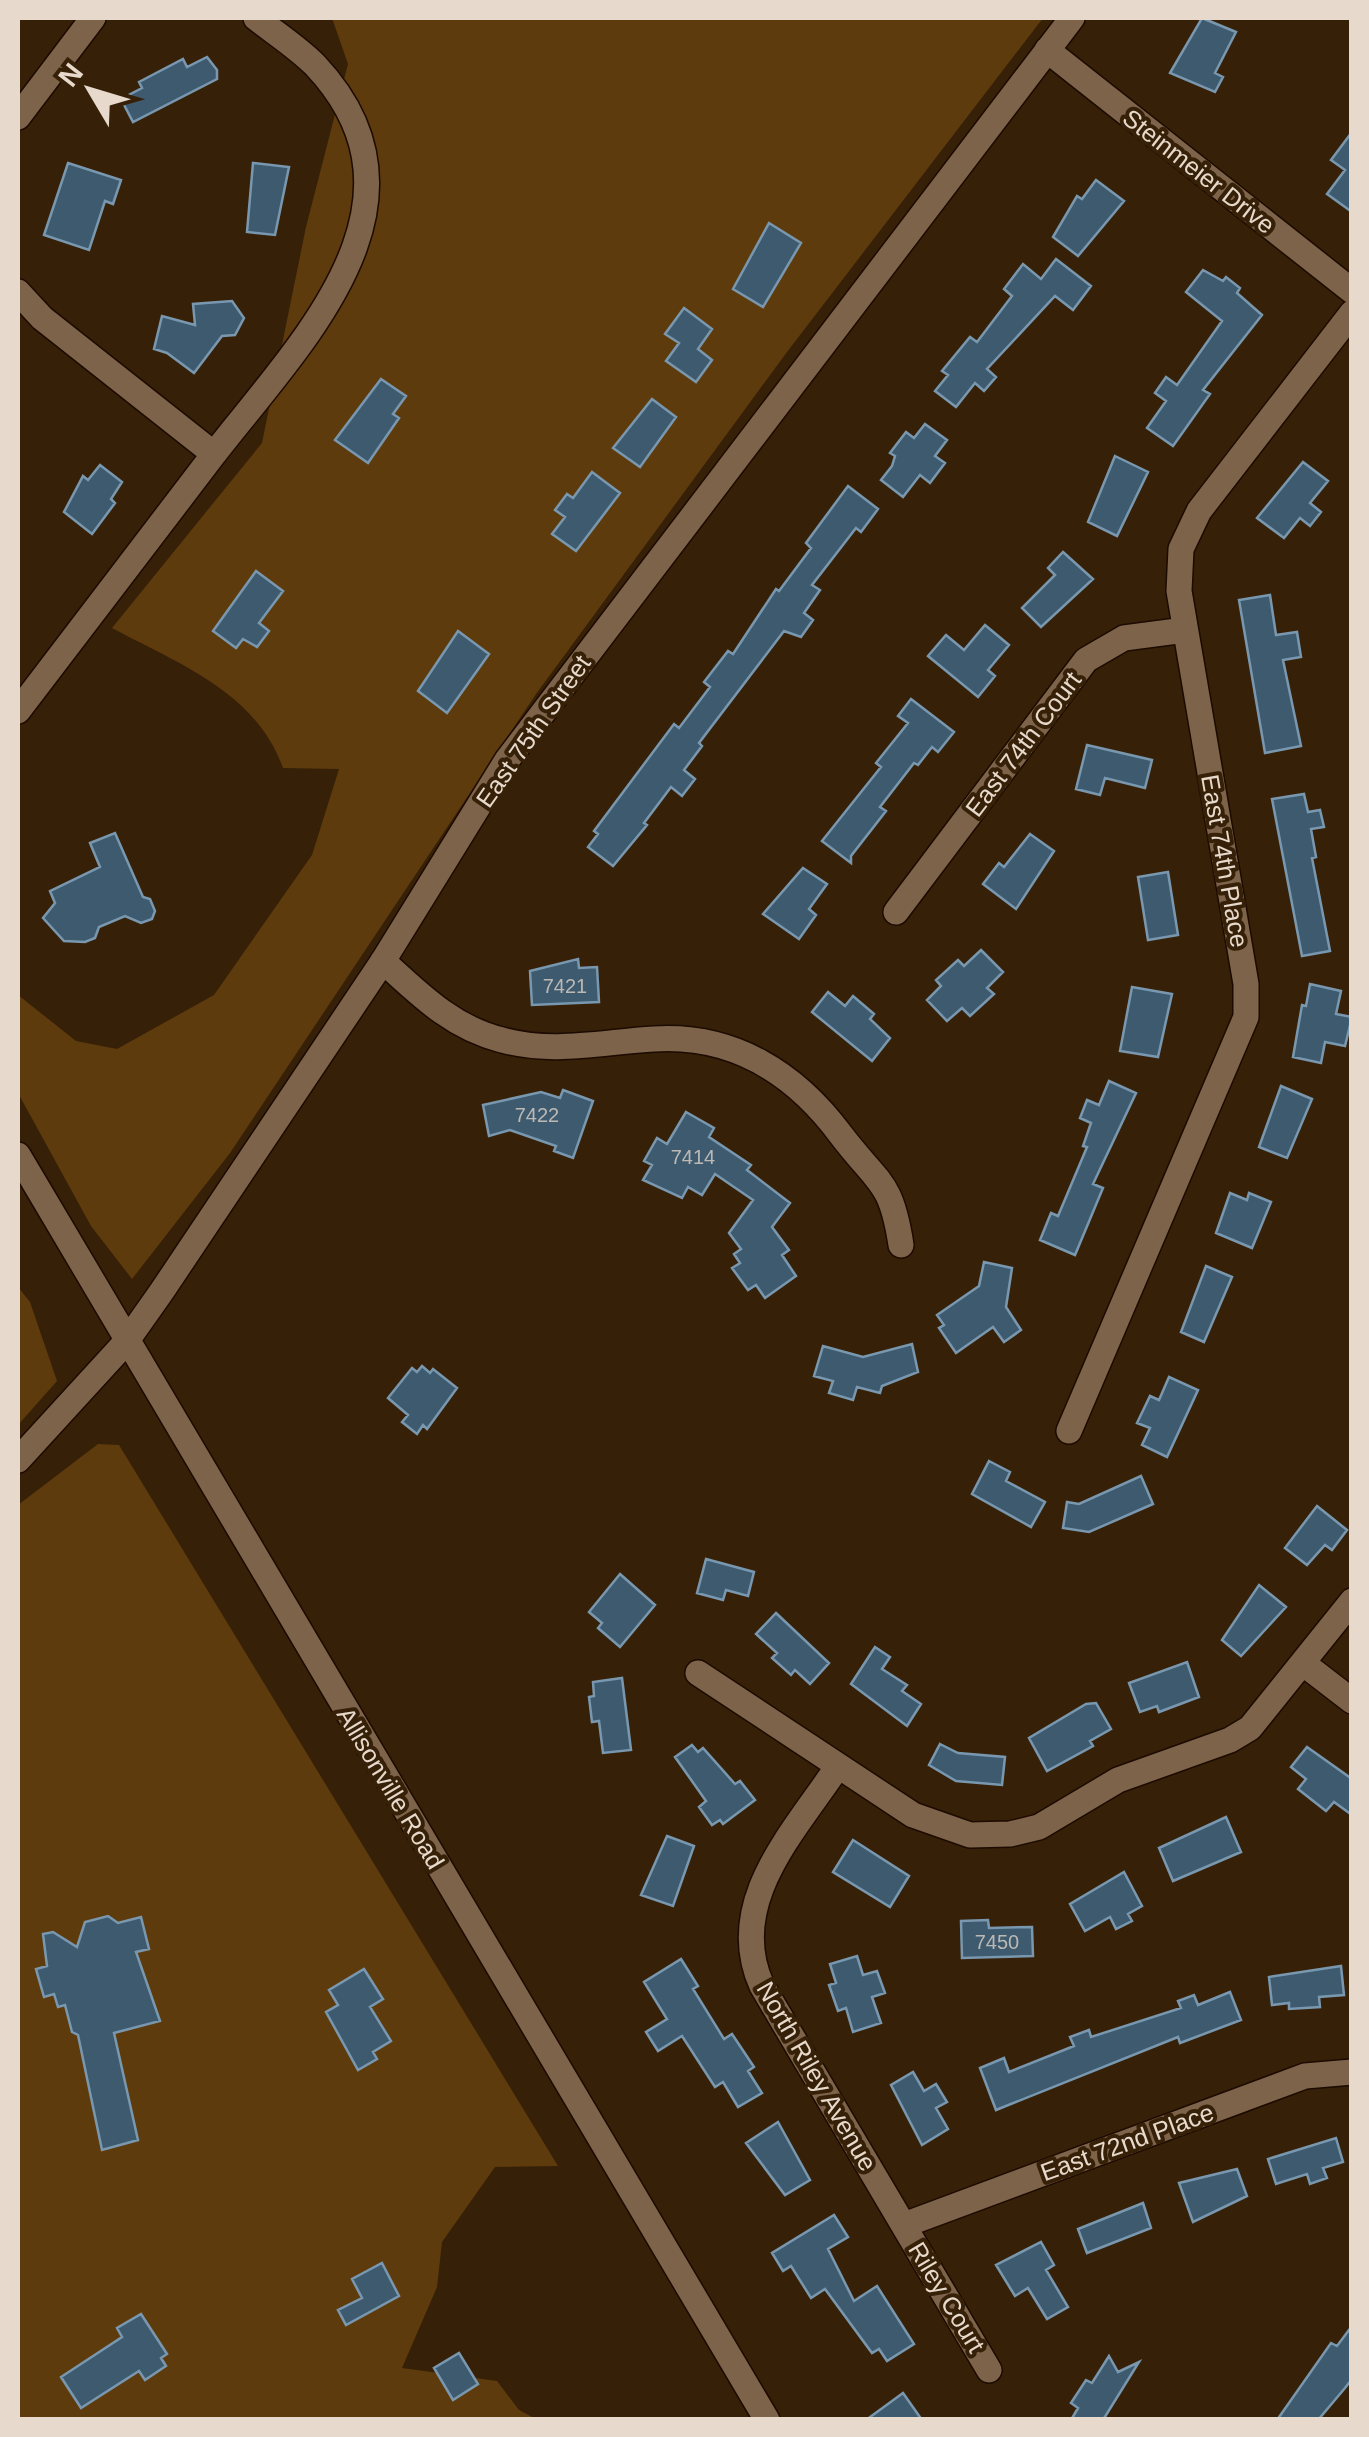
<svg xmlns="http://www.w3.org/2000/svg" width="1369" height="2437" font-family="Arial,sans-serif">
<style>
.green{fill:#5e3b0d}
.building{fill:#3d5a6f;stroke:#7998af;stroke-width:2.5}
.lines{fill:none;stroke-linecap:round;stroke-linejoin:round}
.street-casing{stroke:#1d0a00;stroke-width:28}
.secondary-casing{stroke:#1d0a00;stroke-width:28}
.street{stroke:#7c634a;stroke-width:25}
.secondary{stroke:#7c634a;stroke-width:25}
.labels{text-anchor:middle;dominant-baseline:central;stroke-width:8;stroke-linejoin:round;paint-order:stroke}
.number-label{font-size:20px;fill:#bcb9b4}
.street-label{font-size:25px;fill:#e7d9cb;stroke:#362108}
</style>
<rect width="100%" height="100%" fill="#362108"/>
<!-- green -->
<path class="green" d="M332,18H1043L787,352L536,694L230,1153L132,1279L91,1226L18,1093V995L76,1041L117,1049L214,995L312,855L339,769L283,768C255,691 179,664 112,628L262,443L306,227L348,64Z
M18,1287L30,1302L57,1381L18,1425Z
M98,1444L119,1445L558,2166L495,2167L442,2242L437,2287L402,2368L497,2381L519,2410L536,2419L18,2420V1505Z"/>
<!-- building -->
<path class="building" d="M1202,18L1236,32L1215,73L1223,77L1215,92L1170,73Z
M207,57L217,70V79L133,122L121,99L142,88L139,82L183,59L187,67Z
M1352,132V212L1327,194L1345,170L1331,160Z
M68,163L121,180L113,204L105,201L89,250L44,235Z
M253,163L289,167L275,235L247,232Z
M1096,180L1124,201L1078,256L1053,237L1077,196L1082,199Z
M769,223L801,243L763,307L733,289Z
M1056,259L1091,286L1073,310L1055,296L987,369L996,377L984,391L975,383L956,407L935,391L948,375L942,371L970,337L977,342L1012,296L1004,289L1023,264L1041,279Z
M1203,270L1223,281L1226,277L1240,288L1237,293L1262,315L1203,390L1210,394L1173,446L1147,428L1166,401L1155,393L1166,377L1177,385L1222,321L1186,292Z
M232,301L244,318L235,335L222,336L194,373L167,353L154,349L162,316L195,325L193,304Z
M684,308L712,329L698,349L712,360L696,382L666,361L679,343L665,334Z
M381,379L406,396L393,414L399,418L368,463L335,440Z
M652,399L676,417L640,467L613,448Z
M925,424L947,440L935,456L945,463L930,483L920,475L903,497L881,480L892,466L895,456L890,453L906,432L914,438Z
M1115,456L1148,472L1117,536L1088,522Z
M1303,462L1328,481L1310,503L1321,512L1310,526L1300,518L1284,538L1257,518Z
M100,465L122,482L111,499L115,503L92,534L64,512L83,476L88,480Z
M592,472L620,493L576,551L552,534L565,517L555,510L567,494L573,498Z
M848,486L878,509L861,532L856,528L812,585L820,590L804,613L813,620L801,637L784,631L699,743L702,746L684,770L695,779L682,796L671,787L644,823L647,825L613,866L588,847L598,834L594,831L674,724L679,728L710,687L704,682L728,651L733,654L776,589L779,591L811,548L806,543Z
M1063,552L1093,579L1041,627L1022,608L1055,575L1048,568Z
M256,571L283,591L259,623L269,631L257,647L243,639L236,648L213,631Z
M1270,595L1276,635L1297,632L1301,657L1283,660L1301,746L1265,753L1239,600Z
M985,625L1009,645L988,670L995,676L978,697L928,656L946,635L964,650Z
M458,631L489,654L447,713L418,691Z
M911,699L954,732L938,752L932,747L918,765L914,763L880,807L886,811L851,856V863L822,841L881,767L876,763L908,723L898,716Z
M1087,745L1152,760L1145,788L1105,778L1100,795L1076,789Z
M1304,794L1308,812L1320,810L1324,827L1311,829L1316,857L1312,858L1330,951L1302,956L1272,799Z
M115,833L143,897L150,899L155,911L152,919L141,923L125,916L99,927L95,938L85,942L64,941L43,918L55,903L50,891L100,867L90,843Z
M1030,834L1054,851L1016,909L983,884L999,863L1004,867Z
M803,868L827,884L809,909L816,915L799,939L763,914Z
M1168,872L1178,935L1148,940L1138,877Z
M981,950L1003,972L987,988L994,994L970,1016L962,1008L947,1021L927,1000L941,986L936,980L958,960L964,966Z
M578,959L579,968L597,967L599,1002L532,1005L530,971Z
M1310,984L1341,991L1336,1014L1352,1017L1345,1046L1325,1042L1321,1063L1293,1057L1302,1005L1306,1006Z
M1132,987L1172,994L1158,1057L1120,1051Z
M828,992L845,1006L853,996L874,1014L870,1019L890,1038L872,1061L812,1012Z
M1109,1081L1136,1093L1093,1184L1103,1188L1075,1255L1040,1240L1051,1213L1058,1216L1087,1147L1083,1146L1091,1123L1080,1118L1087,1100L1099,1105Z
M1281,1086L1312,1099L1287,1158L1259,1147Z
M563,1090L593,1101L573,1158L554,1151L556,1146L510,1130L489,1136L483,1105L541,1092L560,1098Z
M686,1112L714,1128L709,1137L751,1165L747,1170L790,1203L772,1227L789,1250L782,1255L796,1276L765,1298L756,1285L748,1290L732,1268L740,1263L734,1254L741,1249L729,1233L753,1200L715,1174L702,1195L688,1187L682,1198L643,1180L652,1165L644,1161L657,1138L667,1144Z
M1230,1193L1247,1200L1249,1193L1271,1202L1252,1248L1216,1233Z
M984,1262L1012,1268L1006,1307L1021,1330L1004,1342L993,1327L956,1353L939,1328L944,1325L937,1315L979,1286Z
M1206,1266L1232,1277L1204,1342L1181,1332Z
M912,1344L918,1372L882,1386L880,1393L857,1387L853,1400L829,1393L833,1381L814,1376L823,1346L863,1357Z
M422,1366L430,1373L433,1369L457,1388L427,1429L423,1425L417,1434L402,1422L408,1415L388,1398L412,1368L417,1372Z
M1169,1377L1198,1390L1167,1457L1142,1445L1150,1428L1137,1423L1150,1396L1159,1400Z
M989,1461L1010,1472L1006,1481L1045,1502L1031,1527L972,1494Z
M1141,1476L1153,1504L1089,1532L1063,1528L1067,1502L1079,1504Z
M1317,1506L1347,1530L1332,1550L1325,1545L1307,1565L1285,1548Z
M706,1559L754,1572L748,1596L726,1590L723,1600L697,1593Z
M620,1574L655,1605L620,1647L598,1628L602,1623L589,1612Z
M1259,1585L1286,1607L1241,1656L1222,1640Z
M776,1613L829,1663L810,1684L795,1670L791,1675L772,1658L777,1653L756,1634Z
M875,1647L890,1657L882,1669L907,1685L902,1691L921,1704L907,1726L851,1684Z
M1187,1662L1199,1697L1159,1712L1157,1706L1140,1712L1129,1683Z
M622,1678L631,1750L603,1753L599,1721L592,1722L589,1697L594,1696L593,1682Z
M1096,1703L1111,1729L1090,1741L1093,1746L1047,1771L1029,1738L1086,1704Z
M940,1744L958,1753L1005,1757L1002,1785L956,1781L929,1765Z
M692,1745L698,1752L703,1748L735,1784L740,1781L755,1800L723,1824L720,1820L712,1825L699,1807L706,1801L675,1757Z
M1307,1747L1352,1779V1815L1334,1802L1326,1811L1298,1789L1306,1779L1291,1767Z
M1226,1817L1241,1852L1173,1881L1159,1848Z
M667,1836L694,1846L673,1906L641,1895Z
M853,1840L909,1876L890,1907L833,1872Z
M1124,1872L1142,1906L1128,1914L1132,1921L1116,1929L1110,1917L1085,1931L1070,1904Z
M108,1916L118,1923L141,1917L149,1949L136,1952L160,2021L114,2033L138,2140L102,2150L78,2035L72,2032L65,2005L58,2007L54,1994L44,1997L36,1969L47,1966L43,1934L53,1932L77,1947L85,1922Z
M988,1920L989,1928L1032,1927L1033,1956L962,1958L961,1921Z
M857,1956L863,1975L877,1971L885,1993L872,1997L881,2023L853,2032L846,2008L838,2011L829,1985L836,1983L830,1964Z
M681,1959L698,1986L693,1989L724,2039L732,2034L754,2067L748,2071L762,2093L738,2107L723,2082L715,2087L682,2036L658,2051L646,2032L667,2019L644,1982Z
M1341,1966L1344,1995L1319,1997L1320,2007L1289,2009V2003L1272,2005L1269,1977Z
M364,1969L383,1999L370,2007L391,2041L373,2052L377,2059L358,2070L326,2012L338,2005L329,1990Z
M1230,1992L1241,2020L1180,2043L1178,2037L996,2110L980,2068L1004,2058L1009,2072L1074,2046L1070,2037L1089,2030L1091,2037L1181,2008L1178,2001L1194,1995L1198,2005Z
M913,2072L924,2091L936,2084L947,2102L936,2108L948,2129L922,2145L891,2085Z
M778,2122L810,2180L785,2195L746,2143Z
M1336,2138L1343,2162L1323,2168L1327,2178L1310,2184L1307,2174L1276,2184L1268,2159Z
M1237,2169L1247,2196L1193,2222L1179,2183Z
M1143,2203L1151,2228L1087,2253L1078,2229Z
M834,2215L848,2237L828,2249L854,2301L877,2286L914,2344L887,2361L879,2349L872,2353L825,2289L811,2298L791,2266L783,2271L772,2253Z
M1041,2242L1054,2265L1046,2270L1068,2307L1047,2319L1028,2288L1015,2296L996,2265Z
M382,2263L399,2296L346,2325L338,2310L362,2298L352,2279Z
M141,2314L167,2354L161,2358L166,2366L145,2380L139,2371L81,2408L61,2377L122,2337L117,2328Z
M1352,2326V2379L1345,2388L1318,2420H1277L1331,2343L1337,2346Z
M459,2353L478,2384L453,2400L434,2368Z
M1109,2356L1118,2372L1139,2362L1103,2420H1071L1078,2408L1071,2403L1086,2380L1092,2383Z
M903,2393L922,2420H866Z"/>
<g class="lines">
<!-- street casing -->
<g class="street-casing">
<path id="street" d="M1047,50L1352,291
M18,117L93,18
M18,292L42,318L214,454C299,344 445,203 315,65C297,47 275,33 256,18
M18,711L214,454
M896,912L1086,660L1124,638L1185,630
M383,961C420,995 453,1028 502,1040C554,1054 601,1042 654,1039C733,1034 795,1073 841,1135C878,1184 891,1179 901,1245
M1069,1431L1246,1017V984L1179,591L1181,549L1199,511L1352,313
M1304,1664L1352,1701
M698,1673L913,1815L970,1835L1010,1834L1039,1827L1118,1780L1230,1740L1250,1728L1352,1601
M838,1766C795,1831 724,1903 762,1986L989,2370
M904,2225L1305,2076L1352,2072"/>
</g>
<!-- secondary casing -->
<g class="secondary-casing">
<path id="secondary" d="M18,1155L767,2420
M18,1460L126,1342L162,1291L383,961L507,760L1072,18"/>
</g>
<!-- street -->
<use href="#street" class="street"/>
<!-- secondary -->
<use href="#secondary" class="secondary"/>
</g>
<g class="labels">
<!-- number labels -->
<g class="number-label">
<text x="565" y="986">7421</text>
<text x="537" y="1115">7422</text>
<text x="693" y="1157">7414</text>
<text x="997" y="1942">7450</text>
</g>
<!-- street labels -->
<g class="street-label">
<text transform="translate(1199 171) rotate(38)">Steinmeier Drive</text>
<text transform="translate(533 731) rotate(-55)">East 75th Street</text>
<text transform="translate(1023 744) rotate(-53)">East 74th Court</text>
<text transform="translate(1225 861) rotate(80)">East 74th Place</text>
<text transform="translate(391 1788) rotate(59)">Allisonville Road</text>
<text transform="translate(817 2076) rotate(60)">North Riley Avenue</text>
<text transform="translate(1127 2142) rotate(-20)">East 72nd Place</text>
<text transform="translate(947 2297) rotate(59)">Riley Court</text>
</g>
</g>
<!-- border -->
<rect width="1369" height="2437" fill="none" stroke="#e7d9cb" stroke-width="40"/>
<!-- north arrow -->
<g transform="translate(90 90) rotate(308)" stroke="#362108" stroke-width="8" paint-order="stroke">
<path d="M0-8L18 38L0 25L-18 38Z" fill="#e7d9cb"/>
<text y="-15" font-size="28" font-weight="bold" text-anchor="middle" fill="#e7d9cb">N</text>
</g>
</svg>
